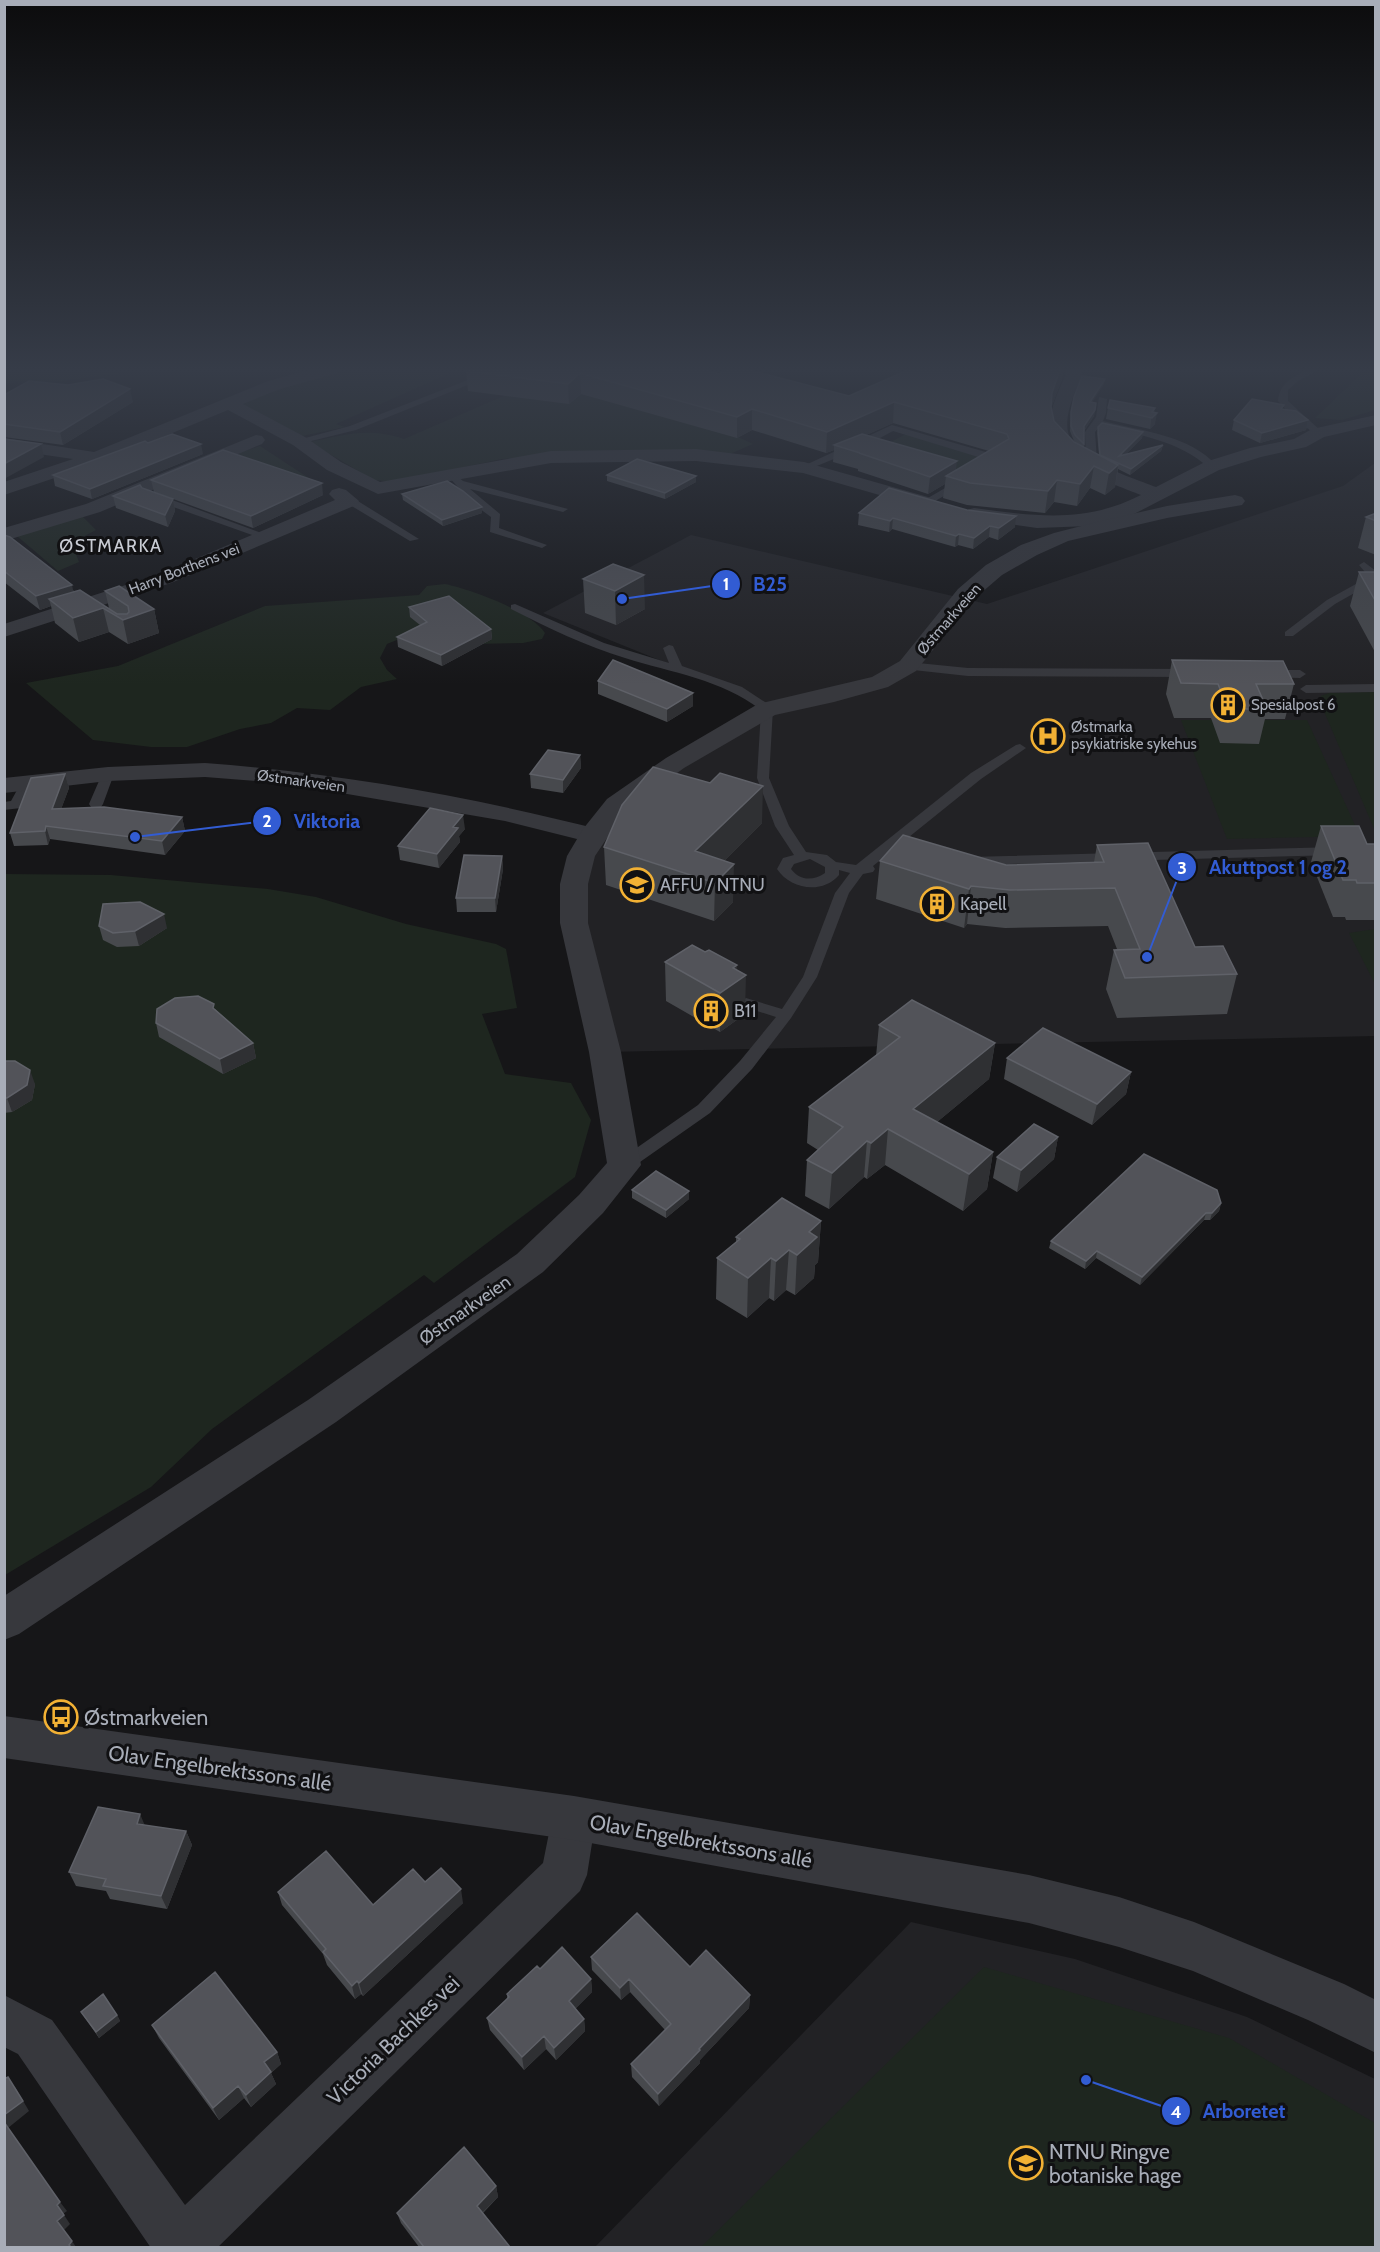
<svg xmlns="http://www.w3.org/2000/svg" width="1380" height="2252" font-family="Cabin,sans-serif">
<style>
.built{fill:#222225}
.green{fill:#1e261f}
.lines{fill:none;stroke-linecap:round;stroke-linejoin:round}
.service{fill:#37383d;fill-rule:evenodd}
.minor{fill:#37383d;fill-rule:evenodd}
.tertiary{fill:#37383d;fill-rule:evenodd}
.wall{fill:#47494d;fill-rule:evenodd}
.shaded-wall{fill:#2f3033}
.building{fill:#525359;stroke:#5f6168;stroke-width:1.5}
.labels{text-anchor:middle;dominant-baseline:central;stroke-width:6;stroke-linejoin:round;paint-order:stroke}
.far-street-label{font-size:15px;fill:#a8adb8;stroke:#111113}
.far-poi-label{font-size:15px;fill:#a8adb8;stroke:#111113;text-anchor:start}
.far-quarter-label{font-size:18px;letter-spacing:1.5px;fill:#c9ccd4;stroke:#111113}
.poi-label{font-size:18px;fill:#a8adb8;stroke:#111113;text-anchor:start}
.street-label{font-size:18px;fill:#a8adb8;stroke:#111113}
.near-poi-label{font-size:21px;fill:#a8adb8;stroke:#111113;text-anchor:start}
.near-street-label{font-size:21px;fill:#a8adb8;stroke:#111113}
.leader{fill:none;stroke:#325cd3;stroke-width:2}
.callout-dot{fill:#325cd3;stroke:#111113;stroke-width:2}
.mark-label{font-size:18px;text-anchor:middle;font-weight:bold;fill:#fff}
.callout-label{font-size:20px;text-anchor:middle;font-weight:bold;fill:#325cd3;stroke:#111113;stroke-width:6;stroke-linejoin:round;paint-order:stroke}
</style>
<rect width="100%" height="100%" fill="#161618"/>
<!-- built -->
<path class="built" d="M1375,463V1036L605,1052L574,884L616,805L767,709L758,700L543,613L691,535L987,604L1343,486Z
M911,1922L1075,1959L1247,2017L1375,2079V2247L594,2248Z"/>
<!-- green -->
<path class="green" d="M4,369H149L56,382L5,383Z
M348,369H459L336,424L345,427L302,436L246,408L243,403L274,390Z
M1360,369H1375V410L1342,420L1315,418L1362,373Z
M581,393L738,437L753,444L730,454L628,450L502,459L394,482L374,480L309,442C346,435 367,427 404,439L506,395Z
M906,434L980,456L954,471L879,448Z
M260,446L321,486L236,457L241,452Z
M82,516L96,530L65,546L76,554L79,562L58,571L17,536Z
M445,584C470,589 531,611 545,633L542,639L523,643L474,644L409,635L387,644L380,658L387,670L397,679L361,687L330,710L297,708L271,723L240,729L187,747H151L93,740L26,683L118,666L265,606L419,595L427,586Z
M1375,692V831L1320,702L1321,696L1329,693Z
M1181,720H1307L1360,836L1227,839Z
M5,874L111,875L268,889L316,897L406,924L496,944L506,949L517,1008L482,1014L505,1074L571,1083L591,1120L575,1177L434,1283L424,1275L212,1429L151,1487L5,1575Z
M1375,929H1376L1375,984L1349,933Z
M984,1967L1229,2038L1375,2123V2247H701Z"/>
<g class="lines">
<!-- service -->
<path class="service" d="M1309,369H1321L1298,381L1288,390V401L1321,431L1323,433L1318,436L1296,420L1278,401C1280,382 1293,377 1309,369Z
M473,378L480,380L356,430L299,444L294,441L350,426Z
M1099,397L1107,399L1106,413L1103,421C1141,431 1190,435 1217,466L1209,468C1179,440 1138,435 1100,426L1095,432L1097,460L1092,466H1086L1085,432L1096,417Z
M892,425L1003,457L1005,459L998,463L893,431L863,447L807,470L799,468Z
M451,471L463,481L568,509L563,512L470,489L500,514L499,528L547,545L542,548L490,532L491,517L472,503L448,476V472Z
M959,480L968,482L930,504L921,502Z
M148,494H156L264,534L255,536L148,498Z
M345,498H353L419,539L410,541L345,502Z
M1364,562L1376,571V579L1370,578L1359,565Z
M1356,584L1376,588V594L1358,591L1335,604L1293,636H1285V632L1327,600Z
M515,604L604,643L669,663L663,648L669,645L673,646L682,666L742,687L771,706L773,709L769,778L789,826L806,852L827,855L836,862L856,865L971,773L1016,745L1020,744L1026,748L981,779L873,866L875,869L873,872L863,874L849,893L817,977L791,1018L752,1069L710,1113L630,1169H618L616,1165L618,1161L698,1105L740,1061L776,1017L741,1006L738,1003L746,998L782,1009L803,977L835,893L850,873L839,870V875C822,895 790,889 777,869L783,858L794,855L775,826L757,778L761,710C721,679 672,673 625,658C586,646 548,628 511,609V605ZM810,859L825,867V873C813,881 800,881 791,869L794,864Z
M908,662L968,668L1192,669L1198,673L1192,677L968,676L904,669L902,666Z
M1268,670H1300L1306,674L1300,678L1264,677L1262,674Z
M1376,684V692L1306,693L1300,689L1306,685Z
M108,770L114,774L103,804L101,807H91L89,804L102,774Z
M27,780L34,784L21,808L4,810V802L11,801L22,781Z
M1376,846V854L969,865L962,861L969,857Z"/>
<!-- minor -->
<path class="minor" d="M312,369H340L338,373L280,389L243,404L305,437L341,462L380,482L551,451L696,449L804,462L935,499L938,503L935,507L928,509L803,473L696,461L551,463L378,494L327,470L293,445L228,410L102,462L4,495V482L73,459L4,449V438L94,452L268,381Z
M1064,369H1081L1082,374C1076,391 1064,413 1068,432C1074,460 1133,478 1156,487L1205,462L1250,448L1294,439L1312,429L1376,415V425L1324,437L1306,447L1261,457L1219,470L1134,514L1090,526L1037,528L967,518L964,514L967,510L974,508C1035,516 1084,524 1141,495C1114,484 1051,464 1050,428C1049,409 1059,391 1066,374Z
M256,435L262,436L265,440L262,444L100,512L4,541V528L86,504Z
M339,488L346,490L359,501L356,505L171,583L4,637V624L157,575L335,500L329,494L332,490Z
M205,763C339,773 472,797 602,830L606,835L602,840L593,843L505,821L283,783L205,777L108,781L4,793V778L108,767Z
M574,1797L590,1803L596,1818L587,1875L580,1891L217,2248H151L18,2054L4,2047V1995L52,2020L185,2205L543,1863L552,1818L558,1803Z"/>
<!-- tertiary -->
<path class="tertiary" d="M1235,495L1242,497L1245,501L1242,505L1167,518L1098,534L1068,541L1037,555L1002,575L974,599L916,671L888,687L834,702L775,715L684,768L625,811L595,856L588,884V923L621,1052L641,1165L603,1213L543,1272L336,1422L19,1634L4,1640V1596L308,1400L517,1254L579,1195L607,1163L589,1052L560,923V884L567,856L583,829L607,799L666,758L758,704L872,677L900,661L958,589L986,565L1021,545L1054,533L1097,522L1167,506Z
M4,1716L574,1796L1029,1875L1119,1897L1194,1922L1344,1984L1376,2000V2053L1308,2020L1193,1971L1119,1947L1029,1923L574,1840L4,1758Z"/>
</g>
<!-- wall -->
<path class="wall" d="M910,369H1063L1062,379L1051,408L1054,421L1074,442L1078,445L1074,441L1070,431L1071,412L1104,384L1092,402L1096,403L1094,416L1084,431V447L1099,455L1097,433L1098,427L1143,432L1142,438L1125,455L1163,445L1161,451L1130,475L1118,469L1115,487L1105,495L1090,488L1077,506L1054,502L1045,513L967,505L943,498L945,484L928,494L858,471V469L833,462L834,450L826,453L752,430L737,438L581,394L569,404L468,391L466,371L719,374L849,396ZM893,423L989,451L956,470L866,435Z
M4,395L133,402L63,445L4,437Z
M1108,408L1155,412V424L1150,429L1106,419Z
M1284,409L1308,420L1306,430L1260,443L1232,430L1234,420Z
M203,454L92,499L55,486L53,475Z
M607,475L696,482L665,499L607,481Z
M151,480L323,495L253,528L154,492Z
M402,494L482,507V513L443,526L403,500Z
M113,496L173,499L175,511L168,527L116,508Z
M859,513L1015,527L998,540L989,537L973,549L958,545L955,547L892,529L889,532L858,525Z
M1376,513V555L1358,548L1366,517Z
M4,535L74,591L109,608L105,591L154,609L159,633L128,644L109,632L79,642L55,623L51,606L40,610L4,582Z
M613,564L645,609L616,625L585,613L583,579Z
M1359,572H1376V654L1350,606Z
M409,607L491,629L492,639L442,666L398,647L397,637L420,625L410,617Z
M1172,660L1294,684L1285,719H1265L1259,744L1220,743L1211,718H1174L1166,694Z
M598,681L693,693V706L667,722L598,694Z
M580,755L581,768L563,793L531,788L530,774Z
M65,774L69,788L61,809L182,817L185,831L165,855L50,839L48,845L14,846L10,833Z
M762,823L724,861L733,902L714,921L606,885L604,847Z
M1321,826L1367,844H1376V920H1346L1345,917H1333L1311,862Z
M465,829L459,836L460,842L439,868L400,860L398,846Z
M1097,845L1195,947L1237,974L1227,1014L1117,1018L1106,989L1114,950L1117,949L1108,926L1005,928L967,924L964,928L876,899L880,861L1006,865L1094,862Z
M502,856L503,869L496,912H457L456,898Z
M99,926L167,928L139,946L117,947L103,940Z
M705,952L737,970L745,1014L720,1032L666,1001L665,962Z
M215,1009L253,1043L256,1058L223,1074L159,1037L156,1023Z
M879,1025L995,1043L989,1079L937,1122L993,1152L987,1189L963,1211L885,1165L867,1179L864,1177L829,1209L805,1196L807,1160L818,1150L807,1143L809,1107L876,1056Z
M1007,1058L1131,1072L1126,1094L1092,1125L1004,1079Z
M4,1061L35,1084L32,1100L12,1112L4,1113Z
M1058,1137L1054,1159L1017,1192L993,1178L997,1157Z
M632,1190L689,1199L666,1218L632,1198Z
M1221,1203L1219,1211L1210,1220H1204L1140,1285L1096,1258L1085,1269L1049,1248L1051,1241Z
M821,1221L818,1262L815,1265L814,1278L795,1295L786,1290L774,1301L769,1298L747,1318L716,1299L717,1258L736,1242V1237Z
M144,1825L186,1831L192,1845L167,1909L110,1899L106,1891L76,1886L69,1872Z
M425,1882L463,1903L363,1996L361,1994L355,1999L327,1965L323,1954L282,1905L278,1892L373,1905Z
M591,1957L690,1967L750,1995L749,2008L700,2060V2063L659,2106L632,2077L631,2064L665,2030L630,1992L621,2000L592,1970Z
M540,1969L591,1979L592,1992L575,2009L584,2019L585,2031L556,2060L546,2049L524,2070L490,2030L487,2018L507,1999V1994Z
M81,2012L117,2015L120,2021L99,2038Z
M152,2025L277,2052L281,2064L271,2073L276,2084L251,2107L244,2098L219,2120L159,2038Z
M496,2186L498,2197L483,2213L510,2247H419L401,2223L397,2213Z"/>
<!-- shaded-wall -->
<path class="shaded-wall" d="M1060,369H1063L1062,379L1049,414L1052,393Z
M580,373L581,394L569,404L568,384Z
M1105,379L1104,384L1089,407L1090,402Z
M130,389L133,402L63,445L60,432Z
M894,402L893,423L840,447L834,445V450L826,453L827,432Z
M1155,408L1154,416L1157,413L1155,424L1150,429L1152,412Z
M752,409V430L737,438V417Z
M1095,410L1094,416L1083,432L1084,426Z
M1308,420L1306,430L1260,443L1262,433Z
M1143,432L1142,438L1118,462L1119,456Z
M41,444L44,457L4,479V464Z
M201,444L203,454L92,499L90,489Z
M1163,445L1161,451L1130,475L1131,469Z
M957,461L955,478L946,476L945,484L928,494L930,477Z
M1118,465L1115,487L1105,495L1109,473Z
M1094,466L1090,488L1077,506L1080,484Z
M696,476V482L665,499V493Z
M1057,480L1054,502L1045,513L1048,491Z
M322,483L323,495L253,528L251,516Z
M173,499L175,511L168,527L165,515Z
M482,507V513L443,526L442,520Z
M1016,516L1015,527L998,540L999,528Z
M893,518L892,529L889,532L890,521Z
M990,526L989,537L973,549L974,538Z
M959,534L958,545L955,547L956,536Z
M644,575L645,609L616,625L615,591Z
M72,585L75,599H49L51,606L40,610L36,596Z
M103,608L109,632L79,642L73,618Z
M154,609L159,633L128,644L123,620Z
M491,629L492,639L442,666L441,655Z
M693,693V706L667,722V709Z
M580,755L581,768L563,793V780Z
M65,774L69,788L56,823L52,809Z
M763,786L762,823L705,880L695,851Z
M463,815L465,829L459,836L460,842L439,868L437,854L453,827Z
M182,817L185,831L165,855L162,841Z
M46,826L50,839L48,845L45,831Z
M502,856L503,869L496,912L495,898Z
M734,864L733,902L714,921L715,883Z
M971,886L967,924L964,928L969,889Z
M164,914L167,928L139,946L135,931Z
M737,965V982L746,975L745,1014L720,1032V993L733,968Z
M253,1043L256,1058L223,1074L220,1059Z
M995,1043L989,1079L913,1142V1109Z
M30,1070L35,1084L32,1100L12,1112L7,1098Z
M1131,1072L1126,1094L1092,1125L1097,1104Z
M888,1129L885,1165L867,1179L871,1143Z
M1058,1137L1054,1159L1017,1192L1021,1170Z
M867,1141L864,1177L829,1209L832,1173Z
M993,1152L987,1189L963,1211L969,1174Z
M689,1191V1199L666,1218V1210Z
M1221,1203L1219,1211L1210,1220L1212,1213Z
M1206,1213L1204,1220L1140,1285L1142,1277Z
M821,1221L818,1262L815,1265L814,1278L795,1295L797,1255L809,1232Z
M789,1250L786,1290L774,1301L776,1261Z
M1097,1251L1096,1258L1085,1269L1086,1261Z
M771,1258L769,1298L747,1318L748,1278Z
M140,1814L146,1828L137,1824Z
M186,1831L192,1845L167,1909L161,1896Z
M461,1889L463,1903L363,1996L359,1983Z
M591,1979L592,1992L570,2014L569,2001Z
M629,1979L630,1992L621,2000L620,1988Z
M357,1981L361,1994L355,1999L352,1986Z
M750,1995L749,2008L700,2060V2063L659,2106L658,2094L699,2049Z
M117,2015L120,2021L99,2038L96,2032Z
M584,2019L585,2031L556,2060L554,2048Z
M544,2036L546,2049L524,2070L522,2057Z
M277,2052L281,2064L271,2073L276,2084L251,2107L246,2095L264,2062Z
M238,2086L244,2098L219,2120L213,2108Z
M15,2087L29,2111L8,2128L4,2122V2115Z
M496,2186L498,2197L479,2216L477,2206Z
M60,2202L67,2211L63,2214L57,2205Z
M64,2215L70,2224L64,2230L57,2221Z
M72,2241L76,2247H71L69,2245Z"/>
<!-- building -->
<path class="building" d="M469,369H701L719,374L728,369H746L849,396L910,369H1060L1052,393L1051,407L1054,421L1074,442L1118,465L1109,473L1094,466L1080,484L1057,480L1048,491L970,483L946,476L1009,439L1007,434L894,402L827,432L752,409L737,417L580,373L568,384L466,371Z
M1082,376L1105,379L1090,402L1096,403L1095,410L1084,426V444L1075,435L1071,426V412L1074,397Z
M103,379L130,389L60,432L4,424V395L29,381L68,385Z
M1252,399L1284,405L1281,409L1296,411L1308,420L1262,433L1234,420Z
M1110,400L1155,408L1152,412L1157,413L1152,418L1108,408Z
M1102,423L1143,432L1119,456L1163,445L1131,469L1100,455L1098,427Z
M172,434L201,444L90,489L53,475L145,441L148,443Z
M862,434L957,461L930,477L859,453H860L834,445Z
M4,439L41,444L4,464Z
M223,450L322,483L251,516L151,480Z
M637,459L696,476L665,493L607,475Z
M447,481L463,491L482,507L442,520L402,494Z
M140,485L142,488L173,499L165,515L113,496Z
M889,488L967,510L1016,516L999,528L990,526L974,538L959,534L956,536L893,518L890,521L859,513Z
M1376,513V521L1366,517Z
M4,535L10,537L72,585L36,596L4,571Z
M613,564L644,575L615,591L583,579Z
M1359,572H1376V602Z
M119,586L154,609L123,620L103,608L73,618L49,599L80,590L117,614H127L129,612L128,606L105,591Z
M449,596L491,629L441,655L397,637L427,622L409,607Z
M613,660L693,693L667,709L598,681Z
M1172,660L1283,661L1294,684H1256L1267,709H1228L1218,684L1181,683Z
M548,750L580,755L563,780L530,774Z
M653,767L710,783L720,773L763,786L695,851L734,864L715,883L604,847L622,805Z
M65,774L52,809L104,807L182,817L162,841L46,826L45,831L10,833L31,778Z
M430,808L463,815L453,827L458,828L437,854L398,846Z
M1321,826H1359L1367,844H1376V883H1357L1356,880H1343Z
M903,835L1006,865L1104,862L1097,845L1148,843L1195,947L1223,946L1237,974L1125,978L1114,950L1140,949L1115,888L1010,890L971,886L969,889L880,861Z
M464,855L502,856L495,898H456Z
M140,902L164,914L135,931L113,933L99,926L103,904Z
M692,945L705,952L709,950L737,965L733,968L746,975L720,993L665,962Z
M198,996L214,1004L213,1008L253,1043L220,1059L156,1023L157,1009L175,998Z
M912,1000L995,1043L913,1109L993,1152L969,1174L888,1129L871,1143L867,1141L832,1173L807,1160L843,1127L809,1107L900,1037L879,1025Z
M1043,1028L1131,1072L1097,1104L1007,1058Z
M4,1061H15L30,1070L27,1085L7,1098H4Z
M1034,1124L1058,1137L1021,1170L997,1157Z
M1144,1154L1217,1190L1221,1203L1212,1213H1206L1142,1277L1097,1251L1086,1261L1051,1241Z
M656,1171L689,1191L666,1210L632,1190Z
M782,1198L821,1221L809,1232L817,1237L797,1255L789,1250L776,1261L771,1258L748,1278L717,1258L740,1239L736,1237Z
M98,1807L140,1814L137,1824L186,1831L161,1896L103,1886L106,1879L69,1872Z
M326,1851L373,1905L413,1869L425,1882L441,1868L461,1889L359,1983L357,1981L352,1986L323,1952L326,1949L278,1892Z
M637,1913L690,1967L706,1950L750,1995L699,2049L700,2050L658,2094L631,2064L671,2024L629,1979L620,1988L591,1957Z
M562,1947L591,1979L569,2001L584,2019L554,2048L544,2036L522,2057L487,2018L509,1997L507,1994L537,1966L540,1969Z
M215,1972L277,2052L264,2062L271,2072L246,2095L238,2086L213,2108L152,2025Z
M103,1994L117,2015L96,2032L81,2012Z
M8,2077L23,2101L4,2115V2079Z
M4,2122L60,2202L57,2205L64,2215L57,2221L72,2241L69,2245L71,2247H4Z
M464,2147L496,2186L477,2206L510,2247H424L397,2213Z"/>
<!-- sky -->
<linearGradient id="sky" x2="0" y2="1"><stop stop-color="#0c0c0d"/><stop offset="0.54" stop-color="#363c48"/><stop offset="1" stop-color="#363c48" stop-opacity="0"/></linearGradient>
<rect width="1380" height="685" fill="url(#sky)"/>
<!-- icons -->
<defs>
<g id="building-ring" transform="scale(1.725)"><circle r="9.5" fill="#111113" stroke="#f2b134" stroke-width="1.5"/><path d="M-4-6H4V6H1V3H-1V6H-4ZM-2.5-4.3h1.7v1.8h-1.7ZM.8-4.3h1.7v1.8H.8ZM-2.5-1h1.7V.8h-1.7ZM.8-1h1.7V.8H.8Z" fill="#f2b134"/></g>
<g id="hospital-ring" transform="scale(1.725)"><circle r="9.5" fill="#111113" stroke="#f2b134" stroke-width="1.5"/><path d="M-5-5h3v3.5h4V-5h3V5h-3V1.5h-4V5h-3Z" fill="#f2b134"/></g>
<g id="university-ring" transform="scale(1.725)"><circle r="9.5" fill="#111113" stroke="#f2b134" stroke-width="1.5"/><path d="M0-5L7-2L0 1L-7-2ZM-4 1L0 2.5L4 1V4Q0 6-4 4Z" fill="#f2b134"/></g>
<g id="bus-ring" transform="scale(1.725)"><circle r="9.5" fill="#111113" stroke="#f2b134" stroke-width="1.5"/><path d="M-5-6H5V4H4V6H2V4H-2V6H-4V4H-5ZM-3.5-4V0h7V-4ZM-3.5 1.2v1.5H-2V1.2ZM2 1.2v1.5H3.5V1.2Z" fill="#f2b134"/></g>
</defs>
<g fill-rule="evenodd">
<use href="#building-ring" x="1228" y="705"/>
<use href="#hospital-ring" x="1048" y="736"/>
<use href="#university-ring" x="637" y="885"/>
<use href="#building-ring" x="937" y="904"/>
<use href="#building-ring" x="711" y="1011"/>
<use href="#bus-ring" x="61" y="1717"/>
<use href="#university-ring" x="1026" y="2163"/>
</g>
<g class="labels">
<!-- far-street labels -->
<g class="far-street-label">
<text transform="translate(184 569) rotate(-21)">Harry Borthens vei</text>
<text transform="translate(949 619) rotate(-49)">Østmarkveien</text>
<text transform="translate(301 781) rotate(8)">Østmarkveien</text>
</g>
<!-- far-poi labels -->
<g class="far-poi-label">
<text x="1251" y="705">Spesialpost 6</text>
<text x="1071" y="727">Østmarka<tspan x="1071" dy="17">psykiatriske sykehus</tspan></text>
</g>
<!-- far-quarter labels -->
<g class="far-quarter-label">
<text x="111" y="546">ØSTMARKA</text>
</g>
<!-- poi labels -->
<g class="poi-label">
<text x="660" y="885">AFFU / NTNU</text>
<text x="960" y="904">Kapell</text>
<text x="734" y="1011">B11</text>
</g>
<!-- street labels -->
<g class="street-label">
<text transform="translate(465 1310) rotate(-35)">Østmarkveien</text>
</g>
<!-- near-poi labels -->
<g class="near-poi-label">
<text x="84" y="1717">Østmarkveien</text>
<text x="1049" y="2151">NTNU Ringve<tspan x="1049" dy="24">botaniske hage</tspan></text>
</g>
<!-- near-street labels -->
<g class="near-street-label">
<text transform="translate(220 1768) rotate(8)">Olav Engelbrektssons allé</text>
<text transform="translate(701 1841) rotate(10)">Olav Engelbrektssons allé</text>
<text transform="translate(393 2040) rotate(-44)">Victoria Bachkes vei</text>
</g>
</g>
<!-- callouts -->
<path class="leader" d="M622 599L726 584M135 837L267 821M1147 957L1182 867M1086 2080L1176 2111"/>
<g class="callout-dot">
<circle cx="622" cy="599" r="6"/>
<circle cx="135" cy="837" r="6"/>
<circle cx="1147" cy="957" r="6"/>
<circle cx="1086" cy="2080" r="6"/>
<circle cx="726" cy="584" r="15"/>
<circle cx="267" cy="821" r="15"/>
<circle cx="1182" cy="867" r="15"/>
<circle cx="1176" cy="2111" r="15"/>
</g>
<g class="mark-label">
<text x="726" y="590">1</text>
<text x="267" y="827">2</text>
<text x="1182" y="874">3</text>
<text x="1176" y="2118">4</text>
</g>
<g class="callout-label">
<text x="770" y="591">B25</text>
<text x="327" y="828">Viktoria</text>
<text x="1278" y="874">Akuttpost 1 og 2</text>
<text x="1244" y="2118">Arboretet</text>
</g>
<!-- border -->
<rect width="1380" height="2252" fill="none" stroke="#a8adb8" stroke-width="12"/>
</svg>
